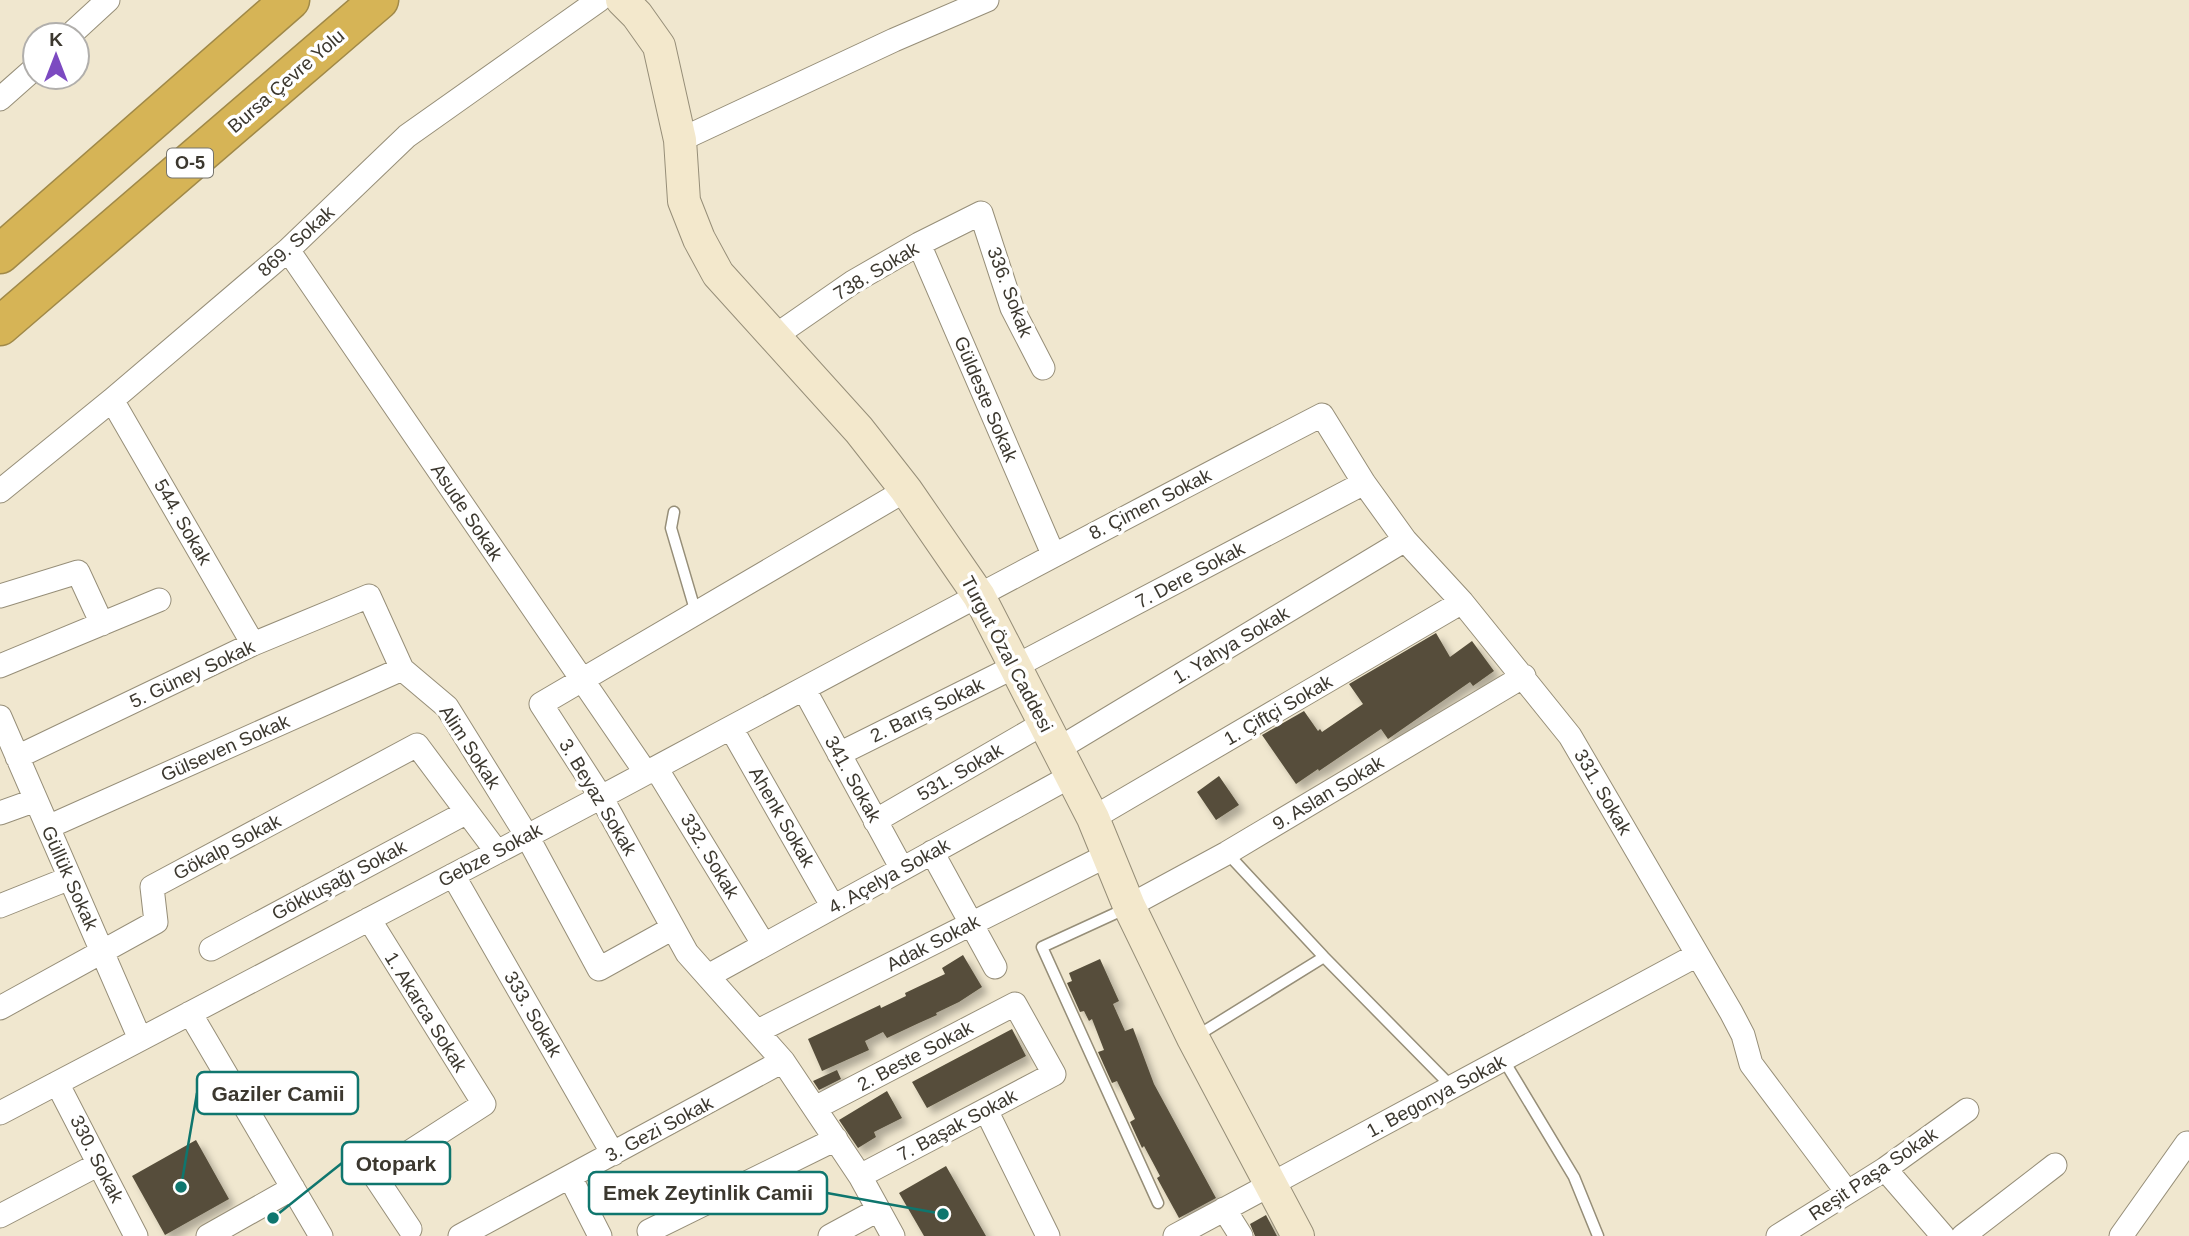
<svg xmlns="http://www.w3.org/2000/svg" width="2189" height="1236" font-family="Arial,sans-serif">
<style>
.building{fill:#564e3a;filter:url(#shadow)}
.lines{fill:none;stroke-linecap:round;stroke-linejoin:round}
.lane-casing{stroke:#968e78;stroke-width:13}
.street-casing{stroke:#968e78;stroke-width:25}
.secondary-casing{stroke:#968e78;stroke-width:34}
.highway-casing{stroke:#a08948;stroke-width:41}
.lane{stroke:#fff;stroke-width:10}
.street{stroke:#fff;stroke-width:23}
.secondary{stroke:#f3e8cc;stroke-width:32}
.highway{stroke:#d6b456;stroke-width:38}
.labels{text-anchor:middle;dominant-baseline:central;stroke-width:7;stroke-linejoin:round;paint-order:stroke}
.shield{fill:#fff;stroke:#76746d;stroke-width:2}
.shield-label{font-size:18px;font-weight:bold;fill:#3c382f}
.street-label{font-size:19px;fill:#3c382f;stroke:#fff}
.leader{fill:none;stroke:#0f766e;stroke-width:2.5}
.callout-dot{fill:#0f766e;stroke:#fff;stroke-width:2.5}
.callout{fill:#fff;stroke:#0f766e;stroke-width:2.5}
.callout-label{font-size:21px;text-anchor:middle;font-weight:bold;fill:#3c382f}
</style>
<defs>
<filter id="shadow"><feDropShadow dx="6" dy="6" stdDeviation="3.5" flood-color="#0004"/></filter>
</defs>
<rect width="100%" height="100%" fill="#f0e7cf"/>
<!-- building -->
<path class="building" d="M1436,633L1450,657L1472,641L1494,671L1473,686L1470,682L1388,739L1381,729L1319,771L1318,769L1296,784L1262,735L1304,711L1318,731L1320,729L1322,732L1363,704L1349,684Z
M1219,776L1239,805L1216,820L1197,792Z
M963,955L982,987L959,1002L936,1013L937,1015L919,1023L887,1038L883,1032L865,1041L869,1050L822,1071L808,1039L880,1005L881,1008L906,996L905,993L945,974L942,968Z
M1100,959L1119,1001L1113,1004L1125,1031L1133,1028L1154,1084L1216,1198L1179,1218L1157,1178L1160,1176L1144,1146L1142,1148L1130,1122L1135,1119L1117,1081L1112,1083L1098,1052L1104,1050L1092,1019L1089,1021L1084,1011L1080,1012L1067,983L1072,981L1069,973Z
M1012,1029L1026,1056L927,1108L912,1082Z
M837,1070L841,1079L819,1090L813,1081Z
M887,1091L902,1118L874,1132L876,1137L858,1148L839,1120Z
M196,1140L229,1199L165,1235L132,1176Z
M946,1166L986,1236H924L899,1193Z
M1266,1215L1277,1236H1255L1250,1224Z"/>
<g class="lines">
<!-- lane casing -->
<g class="lane-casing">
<path id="lane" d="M674,512L671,528L696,613
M1227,853L1324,957L1452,1087
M1127,908L1042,947L1158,1203
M1195,1037L1324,957
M1503,1059L1574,1177L1598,1236"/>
</g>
<!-- street casing -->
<g class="street-casing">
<path id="street" d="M70,35L108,0
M0,99L35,68
M680,140L894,40L987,0
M919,244L1053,554
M288,250L646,773
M775,336L853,282L919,244L981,213L1012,308L1043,368
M112,400L253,644
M0,491L112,400L288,250L407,136L599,0
M0,596L78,572L102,624
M0,666L159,600
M804,689L902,869
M0,717L140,1039
M731,728L833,907
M1058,749L1405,540
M839,754L1016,666L1364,483
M17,757L253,644L369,596L402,669L447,707L527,836L599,969L673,928
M656,768L764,945
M0,813L36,800
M1093,818L1462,602
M875,821L1044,723
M48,827L402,669
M932,852L995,967
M453,875L613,1154
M0,906L70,878
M1129,906L1227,853L1524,676
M369,919L484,1104L374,1175L410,1229
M211,949L467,812
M708,976L1071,776
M0,1008L156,922L152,887L417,745L497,852
M190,1013L321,1236
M758,1031L1108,855
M57,1083L136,1236
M815,1108L1015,1004L1054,1074L860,1176
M986,1110L1048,1236
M0,1113C202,1007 404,902 605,795C844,667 1082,539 1322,415L1364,483L1405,540L1462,602L1570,736L1731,1012L1743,1035L1751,1064L1847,1192
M1885,1169L1943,1236
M570,1177L600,1236
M1224,1209L1241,1236
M0,1216L99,1164
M649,1231L836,1139
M208,1236L293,1188
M460,1236L783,1061
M830,1236L878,1210
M893,1236L860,1176L783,1061L687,953L601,797L541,704L906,490
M1175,1236L1697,955
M1778,1236L1885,1169L1967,1110
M1963,1236L2055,1165
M2121,1236L2187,1143"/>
</g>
<!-- secondary casing -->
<g class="secondary-casing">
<path id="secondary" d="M622,0L637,15L659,46L680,140L684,201L699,239L718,274L859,430L906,490L979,596L1093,818L1129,906L1193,1038L1298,1236"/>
</g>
<!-- highway casing -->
<g class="highway-casing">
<path id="highway" d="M0,254L290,0
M0,326L379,0"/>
</g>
<!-- lane -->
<use href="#lane" class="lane"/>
<!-- street -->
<use href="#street" class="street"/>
<!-- secondary -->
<use href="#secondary" class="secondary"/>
<!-- highway -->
<use href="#highway" class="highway"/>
</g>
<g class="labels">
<!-- shield labels -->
<rect class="shield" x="167" y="148.5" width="46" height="29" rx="5"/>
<g class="shield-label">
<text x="190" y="163">O-5</text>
</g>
<!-- street labels -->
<g class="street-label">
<text transform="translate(286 81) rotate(-41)">Bursa Çevre Yolu</text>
<text transform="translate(296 241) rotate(-42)">869. Sokak</text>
<text transform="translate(876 271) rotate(-31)">738. Sokak</text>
<text transform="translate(1010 292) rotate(69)">336. Sokak</text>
<text transform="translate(986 399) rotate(67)">Güldeste Sokak</text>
<text transform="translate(1150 504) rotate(-27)">8. Çimen Sokak</text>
<text transform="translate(467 512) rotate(56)">Asude Sokak</text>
<text transform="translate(183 522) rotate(60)">544. Sokak</text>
<text transform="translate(1190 575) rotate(-28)">7. Dere Sokak</text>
<text transform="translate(1231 645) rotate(-31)">1. Yahya Sokak</text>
<text transform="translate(1007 654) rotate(62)">Turgut Özal Caddesi</text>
<text transform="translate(192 674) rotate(-25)">5. Güney Sokak</text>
<text transform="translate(927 710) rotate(-26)">2. Barış Sokak</text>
<text transform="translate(1278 710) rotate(-30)">1. Çiftçi Sokak</text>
<text transform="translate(470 747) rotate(57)">Alim Sokak</text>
<text transform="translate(225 748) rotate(-24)">Gülseven Sokak</text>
<text transform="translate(960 772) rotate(-30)">531. Sokak</text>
<text transform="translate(853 779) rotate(61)">341. Sokak</text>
<text transform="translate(1603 792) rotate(60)">331. Sokak</text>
<text transform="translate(1328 793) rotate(-31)">9. Aslan Sokak</text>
<text transform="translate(598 797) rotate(59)">3. Beyaz Sokak</text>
<text transform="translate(782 817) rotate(60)">Ahenk Sokak</text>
<text transform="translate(227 847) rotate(-28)">Gökalp Sokak</text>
<text transform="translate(490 855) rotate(-28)">Gebze Sokak</text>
<text transform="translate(710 856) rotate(59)">332. Sokak</text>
<text transform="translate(889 876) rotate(-29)">4. Açelya Sokak</text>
<text transform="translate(70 878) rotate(66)">Güllük Sokak</text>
<text transform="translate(339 880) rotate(-28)">Gökkuşağı Sokak</text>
<text transform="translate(933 943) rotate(-27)">Adak Sokak</text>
<text transform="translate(426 1012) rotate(58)">1. Akarca Sokak</text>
<text transform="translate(533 1014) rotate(60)">333. Sokak</text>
<text transform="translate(915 1056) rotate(-28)">2. Beste Sokak</text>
<text transform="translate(1436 1096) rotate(-28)">1. Begonya Sokak</text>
<text transform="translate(957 1125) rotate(-28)">7. Başak Sokak</text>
<text transform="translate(659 1129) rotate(-28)">3. Gezi Sokak</text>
<text transform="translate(97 1159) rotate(63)">330. Sokak</text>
<text transform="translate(1873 1174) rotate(-34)">Reşit Paşa Sokak</text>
</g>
</g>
<!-- callouts -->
<path class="leader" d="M181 1187L197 1093M273 1218L342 1163M943 1214L827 1193"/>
<g class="callout-dot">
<circle cx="181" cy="1187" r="7"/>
<circle cx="273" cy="1218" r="7"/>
<circle cx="943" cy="1214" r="7"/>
</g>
<g class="callout">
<rect x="197" y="1072" width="161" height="42" rx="7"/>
<rect x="342" y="1142" width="108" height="42" rx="7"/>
<rect x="589" y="1172" width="238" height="42" rx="7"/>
</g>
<g class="callout-label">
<text x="278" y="1101">Gaziler Camii</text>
<text x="396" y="1171">Otopark</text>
<text x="708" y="1200">Emek Zeytinlik Camii</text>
</g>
<!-- north arrow -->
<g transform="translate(56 56)"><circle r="33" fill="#ffffff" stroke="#b1afac" stroke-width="2"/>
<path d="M0-5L12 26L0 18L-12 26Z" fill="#7c4ac1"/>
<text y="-10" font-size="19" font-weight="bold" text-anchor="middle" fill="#3c382f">K</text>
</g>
</svg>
